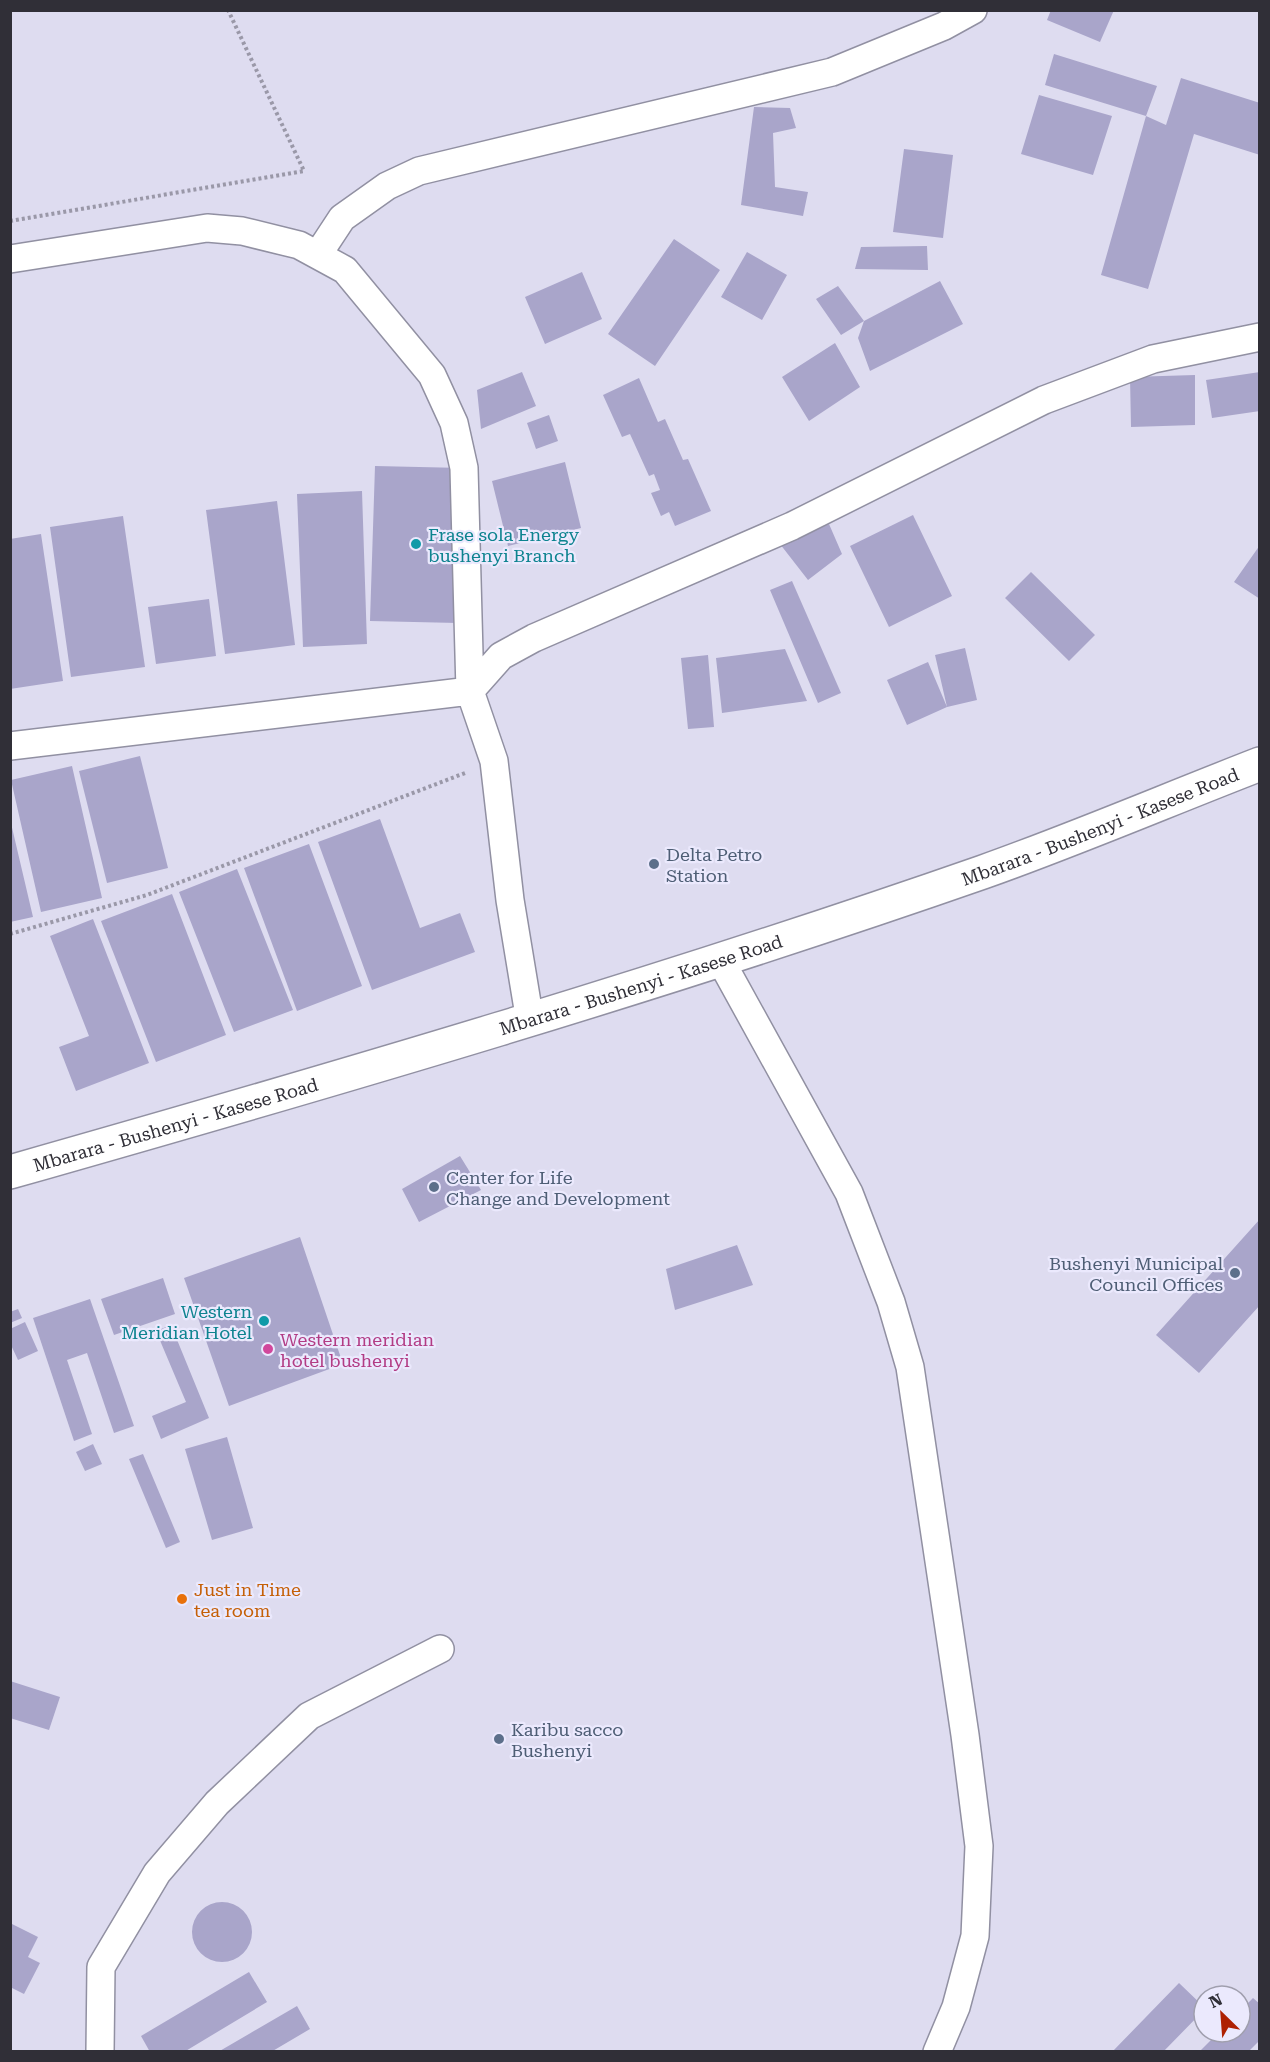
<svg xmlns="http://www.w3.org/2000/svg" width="1270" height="2062" font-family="'Roboto Serif',serif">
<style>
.building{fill:#a9a5ca}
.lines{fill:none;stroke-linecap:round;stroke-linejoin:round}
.street-casing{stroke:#9190a2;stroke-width:30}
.primary-casing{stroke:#9190a2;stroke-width:36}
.path{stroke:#9a98a8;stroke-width:4;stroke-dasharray:3 3;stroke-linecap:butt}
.street{stroke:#fff;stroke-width:27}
.primary{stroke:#fff;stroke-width:33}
.culture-dot{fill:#0f9aa8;stroke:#ebe9fd;stroke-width:2}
.service-dot{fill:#5c6f8a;stroke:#ebe9fd;stroke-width:2}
.hotel-dot{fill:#d1479c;stroke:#ebe9fd;stroke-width:2}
.food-dot{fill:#e8710a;stroke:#ebe9fd;stroke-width:2}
.labels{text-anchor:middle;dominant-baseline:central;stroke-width:4.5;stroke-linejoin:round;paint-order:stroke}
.culture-label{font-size:18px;fill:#0d838f;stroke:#ebe9fd;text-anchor:start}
.street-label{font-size:18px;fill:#302f37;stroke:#ebe9fd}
.service-label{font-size:18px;fill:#4e5e75;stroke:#ebe9fd;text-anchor:start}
.hotel-label{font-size:18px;fill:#b23c85;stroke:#ebe9fd;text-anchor:start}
.food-label{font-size:18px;fill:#c56008;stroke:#ebe9fd;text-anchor:start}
</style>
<rect width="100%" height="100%" fill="#dedcf0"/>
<!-- building -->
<path class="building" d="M1051,10H1114L1100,42L1047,20Z
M1054,54L1157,86L1146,116L1045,85Z
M1181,78L1260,103V155L1194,134L1148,289L1101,275L1146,116L1166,125Z
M1039,95L1112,116L1093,175L1021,154Z
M754,107L790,108L796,128L773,133L775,187L808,192L803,216L741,205Z
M904,149L953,155L943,238L893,232Z
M674,239L720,270L655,366L608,334Z
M927,246L928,270L855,269L861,247Z
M747,252L787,275L762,320L721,297Z
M582,272L602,319L545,344L525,297Z
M940,281L963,324L870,371L858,338L864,321L841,335L816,299L838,286L864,321Z
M835,343L860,387L809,421L782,377Z
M522,372L536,406L481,429L477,390Z
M1260,372V411L1212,418L1206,380Z
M1195,375V425L1131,427L1130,377Z
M639,378L658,422L665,419L683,460L688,459L711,511L675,526L669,512L661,516L651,493L660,490L654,474L649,476L630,434L622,437L603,395Z
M549,415L558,441L536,449L527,423Z
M565,462L581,528L508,546L492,481Z
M375,466L463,468L458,623L370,621Z
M362,491L367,644L303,647L297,494Z
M277,501L295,645L225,654L206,510Z
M913,515L952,596L889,627L850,546Z
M123,516L145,667L71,677L50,527Z
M829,524L842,554L808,580L780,544Z
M41,534L63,681L10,689V539Z
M1260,545V599L1234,582Z
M1031,572L1095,635L1069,661L1005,598Z
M792,581L841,693L818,703L770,590Z
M209,599L216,656L156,664L148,607Z
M965,648L977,700L947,707L935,655Z
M785,649L807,701L722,713L716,658Z
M708,655L714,727L688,729L681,658Z
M928,662L947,707L907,725L887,680Z
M140,756L168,868L107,883L79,771Z
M72,766L102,898L41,912L11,780Z
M10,819L33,917L10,922Z
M380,819L420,928L460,913L475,952L372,990L318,842Z
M309,844L362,986L297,1011L244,868Z
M237,869L293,1010L234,1032L179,892Z
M172,894L226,1035L156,1062L101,921Z
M93,919L149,1063L76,1091L59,1047L89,1036L50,936Z
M460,1156L481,1190L419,1222L402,1189Z
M1260,1219V1305L1199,1373L1156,1335Z
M300,1237L343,1364L229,1406L184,1278Z
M737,1245L753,1285L675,1310L666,1269Z
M163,1278L175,1314L114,1335L101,1299Z
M90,1299L134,1426L114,1433L87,1353L67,1360L92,1434L74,1441L33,1318Z
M18,1309L22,1318L10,1323V1312Z
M25,1322L38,1351L18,1360L10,1343V1329Z
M171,1325L209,1418L161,1439L152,1416L186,1402L156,1331Z
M227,1437L253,1528L212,1540L185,1449Z
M93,1444L102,1464L85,1471L76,1452Z
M143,1454L180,1542L166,1548L129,1459Z
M10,1681L60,1697L49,1730L10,1718Z
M192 1932a30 30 0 1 1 60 0a30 30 0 1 1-60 0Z
M10,1923L38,1937L28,1957L40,1963L24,1994L10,1987Z
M249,1972L267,2002L184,2052H150L141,2036Z
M1179,1983L1204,2007V2010L1163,2052H1112Z
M1253,1998L1260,2004V2040L1248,2052H1199L1219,2032H1240V2011Z
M297,2006L310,2029L271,2052H218Z"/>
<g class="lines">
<!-- street casing -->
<g class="street-casing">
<path id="street" d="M319,253L342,218L387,186L419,171L832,72L944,26L973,10
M10,259L207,228L242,231L299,245L345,270L432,375L454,423L464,468L470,691L494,761L510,900L530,1021
M10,746L470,691L501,656L534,638L792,526L1044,400L1153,359L1260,337
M721,961L849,1193L891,1302L910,1367L965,1735L979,1846L975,1936L956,2007L937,2052
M100,2052L101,1967L157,1873L217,1803L309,1716L440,1649"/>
</g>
<!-- primary casing -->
<g class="primary-casing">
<g id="primary">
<path id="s1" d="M10,1172C337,1079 662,984 983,872C1076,839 1167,800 1260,764"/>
</g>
</g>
<!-- path -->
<path class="path" d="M10,221L304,171L228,10
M10,934L147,895L465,773"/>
<!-- street -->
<use href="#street" class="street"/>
<!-- primary -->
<use href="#primary" class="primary"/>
</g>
<!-- markers -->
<g class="culture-dot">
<circle cx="416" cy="544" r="6"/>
<circle cx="264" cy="1321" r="6"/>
</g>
<g class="service-dot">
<circle cx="654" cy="864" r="6"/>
<circle cx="434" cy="1187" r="6"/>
<circle cx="1235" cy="1273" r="6"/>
<circle cx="499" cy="1739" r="6"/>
</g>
<circle class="hotel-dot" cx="268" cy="1349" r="6"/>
<circle class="food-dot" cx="182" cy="1599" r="6"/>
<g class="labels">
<!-- culture labels -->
<g class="culture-label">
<text x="428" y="534">Frase sola Energy<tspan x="428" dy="21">bushenyi Branch</tspan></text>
<text x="252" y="1311" text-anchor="end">Western<tspan x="252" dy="21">Meridian Hotel</tspan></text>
</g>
<!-- street labels -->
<g class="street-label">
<text stroke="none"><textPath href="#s1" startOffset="1144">Mbarara - Bushenyi - Kasese Road</textPath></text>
<text stroke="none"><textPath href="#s1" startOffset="658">Mbarara - Bushenyi - Kasese Road</textPath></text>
<text stroke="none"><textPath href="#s1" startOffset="172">Mbarara - Bushenyi - Kasese Road</textPath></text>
</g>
<!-- service labels -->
<g class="service-label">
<text x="666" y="854">Delta Petro<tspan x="666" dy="21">Station</tspan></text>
<text x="446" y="1177">Center for Life<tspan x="446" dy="21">Change and Development</tspan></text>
<text x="1223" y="1263" text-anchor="end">Bushenyi Municipal<tspan x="1223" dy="21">Council Offices</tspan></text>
<text x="511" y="1729">Karibu sacco<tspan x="511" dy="21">Bushenyi</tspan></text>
</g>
<!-- hotel labels -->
<g class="hotel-label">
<text x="280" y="1339">Western meridian<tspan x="280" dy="21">hotel bushenyi</tspan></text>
</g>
<!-- food labels -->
<g class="food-label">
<text x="194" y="1589">Just in Time<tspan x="194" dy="21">tea room</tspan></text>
</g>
</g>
<!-- border -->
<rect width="1270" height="2062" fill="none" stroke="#302f37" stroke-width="24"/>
<!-- north arrow -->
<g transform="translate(1222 2014) rotate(335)"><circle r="28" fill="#ebe9fd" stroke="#a09fae" stroke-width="1.5"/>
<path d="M0-4.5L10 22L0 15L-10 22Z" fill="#ae2002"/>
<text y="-9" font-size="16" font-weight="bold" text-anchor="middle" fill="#302f37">N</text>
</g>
</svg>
